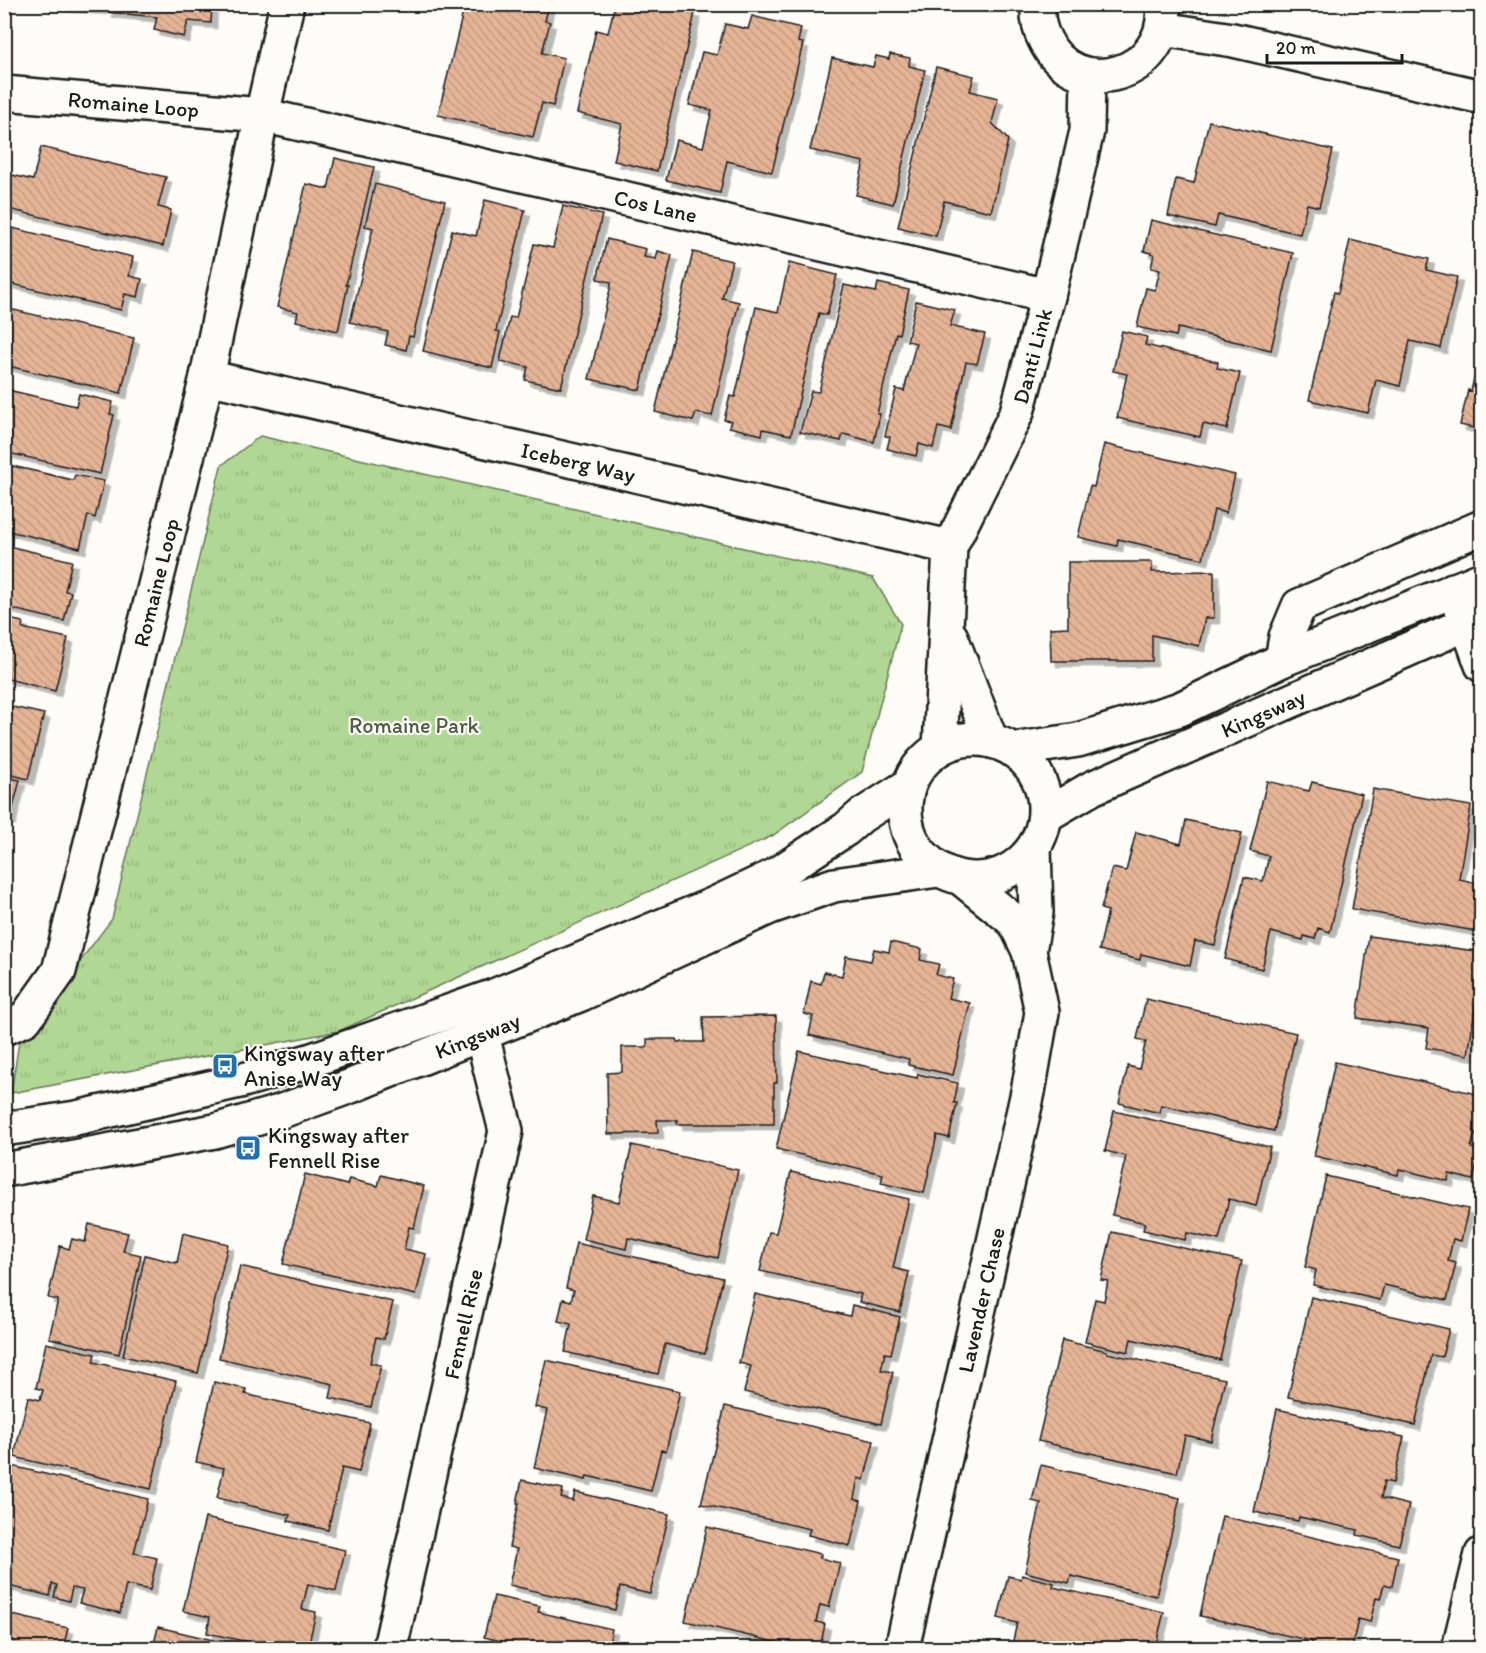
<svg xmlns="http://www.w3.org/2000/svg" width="1486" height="1653" font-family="Itim,sans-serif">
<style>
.park{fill:url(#park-tufts);stroke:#667a58;stroke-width:1.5}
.building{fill:url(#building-back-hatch);stroke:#1c1c1c;stroke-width:1.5;filter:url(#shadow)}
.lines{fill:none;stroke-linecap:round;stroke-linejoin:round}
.street-casing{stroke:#1c1c1c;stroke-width:38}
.secondary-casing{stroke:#1c1c1c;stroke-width:38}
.street{stroke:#fdfcf7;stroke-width:33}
.secondary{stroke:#fdfcf7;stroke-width:33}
.labels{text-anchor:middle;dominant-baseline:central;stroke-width:4.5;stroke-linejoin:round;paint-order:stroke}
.street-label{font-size:22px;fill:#1c1c1c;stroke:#fdfcf7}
.park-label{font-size:22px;fill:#505d46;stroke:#fdfcf7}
.poi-label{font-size:22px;fill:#1c1c1c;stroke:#fdfcf7;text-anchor:start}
</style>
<defs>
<pattern id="park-tufts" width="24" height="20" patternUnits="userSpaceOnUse" patternTransform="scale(1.5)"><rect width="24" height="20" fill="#b0d793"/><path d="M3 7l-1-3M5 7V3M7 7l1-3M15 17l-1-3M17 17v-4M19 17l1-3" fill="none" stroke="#97b87e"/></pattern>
<pattern id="building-back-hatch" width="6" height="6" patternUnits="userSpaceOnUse" patternTransform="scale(1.5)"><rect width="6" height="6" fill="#e5b496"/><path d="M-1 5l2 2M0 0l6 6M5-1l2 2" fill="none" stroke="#c49a81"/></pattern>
<filter id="shadow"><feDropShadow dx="5.5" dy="5.5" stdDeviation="0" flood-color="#0004"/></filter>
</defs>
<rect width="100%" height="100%" fill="#fdfcf7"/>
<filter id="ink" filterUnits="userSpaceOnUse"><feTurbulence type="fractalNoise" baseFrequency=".0167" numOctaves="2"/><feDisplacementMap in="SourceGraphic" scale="12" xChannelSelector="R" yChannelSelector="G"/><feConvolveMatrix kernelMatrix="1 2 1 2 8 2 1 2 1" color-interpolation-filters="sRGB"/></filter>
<g filter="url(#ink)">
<!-- park -->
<path class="park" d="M260,436L873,578L901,624L862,772L772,836L339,1031L11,1093L19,1042L112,919L221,466Z"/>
<!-- building -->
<path class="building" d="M63,4H102L101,9L63,6Z
M107,4H212L211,23L188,21L184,37L154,30L157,17L107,12Z
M465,4H549L545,21L550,22L542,53L564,58L553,106L542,103L533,137L438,115Z
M615,4H626L635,7V4H659L695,13L657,171L614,161L622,124L577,113L596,30L608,33Z
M752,16L801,28L798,42L803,43L772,172L727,161L720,193L666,180L676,140L703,147L712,110L689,105L702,52L717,55L725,24L748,29Z
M890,54L910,58L909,66L925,70L893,204L856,195L864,162L810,150L832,58L873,67L876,56L889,59Z
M936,67L974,76L970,91L998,98L992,123L1008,140L991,212L944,201L936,236L898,227Z
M1209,121L1333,150L1319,207L1307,204L1300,234L1218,215L1215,227L1168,216L1176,179L1194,183Z
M41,147L166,177L158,207L171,210L163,246L4,208V173L33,180Z
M335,158L374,167L346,285H348L338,331L296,321L298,312L277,307L306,184L328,189Z
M375,184L445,201L413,337L409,336L406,350L385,345L388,332L350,322L373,228L365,226Z
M485,200L525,210L496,331L500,332L492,368L423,351L452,230L476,236Z
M563,206L602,215L561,388L525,380L528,367L500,361L510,317L516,318L534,244L553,248Z
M1151,220L1293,253L1271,350L1178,328L1176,336L1137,327L1146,288L1155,290L1160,270L1151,268L1154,254L1144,251Z
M4,226L133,257L129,276L142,279L138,297L125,294L121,310L4,282Z
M607,239L646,249L644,257L656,259L658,251L672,255L640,390L589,379L611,285V282L597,279Z
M1350,240L1429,259L1426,270L1457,277L1441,348L1410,341L1400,386L1376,380L1368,413L1309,400L1334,292L1338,293Z
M693,252L732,261L722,298L739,302L712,416L696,413L693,421L655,412Z
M789,263L837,275L827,315L819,313L791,435L763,429L762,435L729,427L731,421L724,420L730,396L735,397L756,307L778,312Z
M878,283L909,290L899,334L896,333L877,414H880L874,442L843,434L841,441L800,432L811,391L819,392L844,285L876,292Z
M4,297H7L5,308L134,338L121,393L4,365Z
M916,301L955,310L950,326L985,334L977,364L966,362L951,430L938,427L933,448L919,444L916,456L887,449L890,437L885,436L896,389L904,391L916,343L907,341Z
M1122,331L1147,337L1145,345L1218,362L1217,368L1240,373L1227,429L1203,424L1200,437L1117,418L1127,374L1113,371Z
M1482,344V430L1460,425L1468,390L1471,391Z
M4,389L76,406L79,394L113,402L110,414L114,415L100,474L4,452Z
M1104,444L1235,475L1226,513L1214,510L1203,559L1118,539L1117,546L1078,537L1090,486L1094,487Z
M4,464L73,480L75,475L104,481L95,518L88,515L80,548L4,530Z
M4,545L72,561L65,591L71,592L64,621L4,607Z
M1068,562H1152V572L1214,571V618H1205L1199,646L1152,635V661H1051L1050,628L1068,627Z
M4,618L23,622L22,628L68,638L55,691L4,678Z
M4,705L44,714L28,779L4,773Z
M4,777L20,780L10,819L5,818L4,821Z
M1267,781L1309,791L1312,782L1362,794L1330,932L1318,928L1315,939L1304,936L1303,940L1271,932L1262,969L1225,959L1244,877L1263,881L1269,856L1250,851Z
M1373,789L1471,806L1459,879L1482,884L1481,932L1352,909Z
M1186,820L1242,833L1215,945L1195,941L1190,966L1141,954L1140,960L1099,950L1108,911L1101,909L1112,868L1126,871L1136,832L1181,844Z
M1369,936L1482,952V996L1477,995L1468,1055L1426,1048L1429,1028L1357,1018Z
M891,942L922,949L920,960L939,964L936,975L953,979L948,998L970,1003L953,1075L908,1065L909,1059L809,1035L813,1016L804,1014L811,981L821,984L824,972L842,976L846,956L871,961L874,949L889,952Z
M1146,999L1296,1033L1274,1131L1161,1105L1160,1113L1119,1103L1128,1066L1139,1069L1146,1041L1137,1039Z
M776,1016L777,1083H774V1124H677L678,1120H657L658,1133L608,1134L607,1073L622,1072V1047H647V1039H677V1042H704L703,1017Z
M799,1051L917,1078L918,1074L958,1083L954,1103H957L949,1138L937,1135L924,1193L881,1183L883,1174L776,1149Z
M1335,1062L1482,1095V1135L1475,1133L1471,1148L1480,1150L1473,1180L1449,1174L1448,1181L1399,1169L1398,1175L1314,1156Z
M1114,1111L1270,1147L1256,1206L1229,1199L1219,1240L1187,1233L1185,1240L1143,1230L1145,1223L1112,1215L1126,1156L1105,1151Z
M632,1145L738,1170L718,1258L628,1238L626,1249L583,1239L593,1196L619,1202Z
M791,1172L909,1199L893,1268L909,1272L900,1312L859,1302L861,1294L760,1271L769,1232L776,1233Z
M305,1174L347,1185L349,1179L378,1186L381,1175L424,1186L414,1228L409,1227L404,1249L426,1254L416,1295L283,1264Z
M1326,1176L1468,1209L1461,1241L1453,1239L1448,1261L1456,1263L1447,1300L1384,1285L1380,1300L1313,1285L1316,1270L1305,1267Z
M89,1224L128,1233L123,1251L141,1255L119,1354L49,1338L58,1300L48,1298L60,1246L69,1249L72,1239L85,1242Z
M1112,1232L1242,1261L1220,1360L1131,1339L1128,1352L1085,1342L1095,1299L1104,1301L1108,1281L1101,1280Z
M183,1233L228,1244L198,1373L123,1356L145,1255L177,1263Z
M576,1243L723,1278L705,1354L665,1344L658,1374L565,1352L571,1324L558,1321L563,1299L571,1301L574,1290L566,1288Z
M240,1266L393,1302L384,1339L376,1337L370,1363L381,1365L371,1407L330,1398L333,1384L219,1358Z
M755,1294L850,1316L852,1305L900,1317L891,1354L885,1353L881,1370L893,1372L881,1424L744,1392L751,1366L739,1363Z
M1311,1297L1449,1329L1442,1357L1431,1355L1415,1425L1288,1397Z
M1062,1340L1107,1351V1353L1225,1379L1211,1441L1185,1435L1177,1473L1038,1441Z
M46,1343L95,1354L93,1362L176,1381L151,1489L14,1457L28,1397L40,1400L43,1390L36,1388Z
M546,1360L680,1391L666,1451L661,1450L651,1491L587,1476L586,1480L534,1468L547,1410L535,1407Z
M214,1382L246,1389L245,1394L370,1423L359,1472L342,1468L328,1530L288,1521L290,1515L217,1498L224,1468L196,1462Z
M725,1406L874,1441L864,1480L858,1478L854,1499L861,1501L850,1546L808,1535L810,1529L701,1504Z
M1277,1409L1404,1437L1393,1483L1384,1481L1381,1498L1409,1505L1399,1545L1357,1535L1358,1530L1299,1517L1298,1521L1254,1512Z
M4,1464L148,1499L134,1553L157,1558L150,1590L126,1585L120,1613L79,1603L83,1590L72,1588L69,1601L54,1597L57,1585L52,1584L50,1596L4,1585V1529L8,1516L4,1515Z
M1041,1465L1180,1498L1156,1596L1071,1576L1069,1583L1025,1572L1041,1503L1032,1501Z
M522,1480L563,1489L561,1498L573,1501L575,1492L669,1514L650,1594L620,1587L615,1610L509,1585L517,1549L509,1547L519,1503H517Z
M1222,1516L1398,1557L1392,1586L1384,1584L1380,1599L1376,1598L1370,1622L1358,1619L1352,1648H1319L1311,1647L1312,1641L1200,1616Z
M205,1518L345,1550L336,1591L308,1584L302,1609L316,1612L308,1648H275L207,1633L210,1617L183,1611Z
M707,1527L821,1554L820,1558L840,1563L829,1607L820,1605L816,1622L825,1624L820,1648H773L775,1642L685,1621Z
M1022,1575L1054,1583L1053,1587L1164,1612L1155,1648H1007L1008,1644L1012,1645L1017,1623L998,1618L1008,1576L1021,1579Z
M494,1596L540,1606L538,1612L612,1629L608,1648H499L501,1641L484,1637Z
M4,1613L68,1628L63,1648H4Z
M158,1627L247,1648H153Z
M1247,1640L1283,1648H1245Z"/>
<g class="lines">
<!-- street casing -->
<g class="street-casing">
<g id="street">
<path d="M1038,4C1037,18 1039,29 1045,40C1075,104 1171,75 1163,4"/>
<path d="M1162,29L1233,40L1482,97"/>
<path id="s1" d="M4,93L262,115L1048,296"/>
<path id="s2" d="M207,377L950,547"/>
<path d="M1453,590L1467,623L1482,665"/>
<path d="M951,637L991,741"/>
<path d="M1282,660L1286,637L1299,606L1482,527"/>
<path id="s3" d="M940,748L950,547L1017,412L1048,296L1087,131L1088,76"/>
<path d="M1029,951L1036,912L1034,848"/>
<path id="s4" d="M4,1028L25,1019L59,971L207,377L262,115L287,4"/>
<path id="s5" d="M390,1648L506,1131L475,1007"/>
<path id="s6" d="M902,1648L1028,1092L1042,1012L1029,951L1015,922L961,878"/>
<path d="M1459,1648L1482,1554"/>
</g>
</g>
<!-- secondary casing -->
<g class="secondary-casing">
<g id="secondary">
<circle cx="975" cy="809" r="70"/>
<path d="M1013,750L1078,740L1180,709L1282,660L1482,579"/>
<path id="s7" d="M1046,815L1092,788L1482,617"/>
<path d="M4,1129L76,1118L240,1081L312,1060L494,996L717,903L774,876L846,829L861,816L908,786"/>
<path id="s8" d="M4,1170L215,1131L279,1112L351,1086L581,994L770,907L834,885L938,870"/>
</g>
</g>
<!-- street -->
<use href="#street" class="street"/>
<!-- secondary -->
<use href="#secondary" class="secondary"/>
</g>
</g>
<!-- icons -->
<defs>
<g id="bus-square" transform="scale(1.35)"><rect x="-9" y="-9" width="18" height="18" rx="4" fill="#1f6fb2" stroke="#fdfcf7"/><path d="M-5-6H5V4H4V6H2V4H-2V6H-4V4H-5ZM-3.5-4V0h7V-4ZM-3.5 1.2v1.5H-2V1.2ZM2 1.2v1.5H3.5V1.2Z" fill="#fff"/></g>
</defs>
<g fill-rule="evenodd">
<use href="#bus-square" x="225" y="1066"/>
<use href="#bus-square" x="248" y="1148"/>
</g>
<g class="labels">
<!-- street labels -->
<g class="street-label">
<text stroke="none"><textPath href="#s1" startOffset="130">Romaine Loop</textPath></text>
<text stroke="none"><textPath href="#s1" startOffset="663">Cos Lane</textPath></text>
<text stroke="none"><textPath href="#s3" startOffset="410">Danti Link</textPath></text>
<text stroke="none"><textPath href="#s2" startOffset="381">Iceberg Way</textPath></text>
<text stroke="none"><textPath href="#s4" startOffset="482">Romaine Loop</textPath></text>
<text stroke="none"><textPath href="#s7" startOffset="240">Kingsway</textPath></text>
<text stroke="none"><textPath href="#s8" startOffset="494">Kingsway</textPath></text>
<text stroke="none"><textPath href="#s6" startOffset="357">Lavender Chase</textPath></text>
<text stroke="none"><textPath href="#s5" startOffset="332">Fennell Rise</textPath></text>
</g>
<!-- park labels -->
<g class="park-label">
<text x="414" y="725">Romaine Park</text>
</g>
<!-- poi labels -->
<g class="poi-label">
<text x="244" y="1053">Kingsway after<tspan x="244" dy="25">Anise Way</tspan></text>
<text x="268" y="1135">Kingsway after<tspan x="268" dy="25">Fennell Rise</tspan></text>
</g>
</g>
<!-- margin -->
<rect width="1486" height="1653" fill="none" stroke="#fdfcf7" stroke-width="24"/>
<rect x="12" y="12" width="1462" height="1629" fill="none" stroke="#1c1c1c" stroke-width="2" filter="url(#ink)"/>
<!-- scale -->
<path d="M1267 54v9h135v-9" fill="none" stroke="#1c1c1c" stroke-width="3"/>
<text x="1276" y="54" font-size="18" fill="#1c1c1c" stroke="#fdfcf7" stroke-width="4.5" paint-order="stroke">20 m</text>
</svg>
